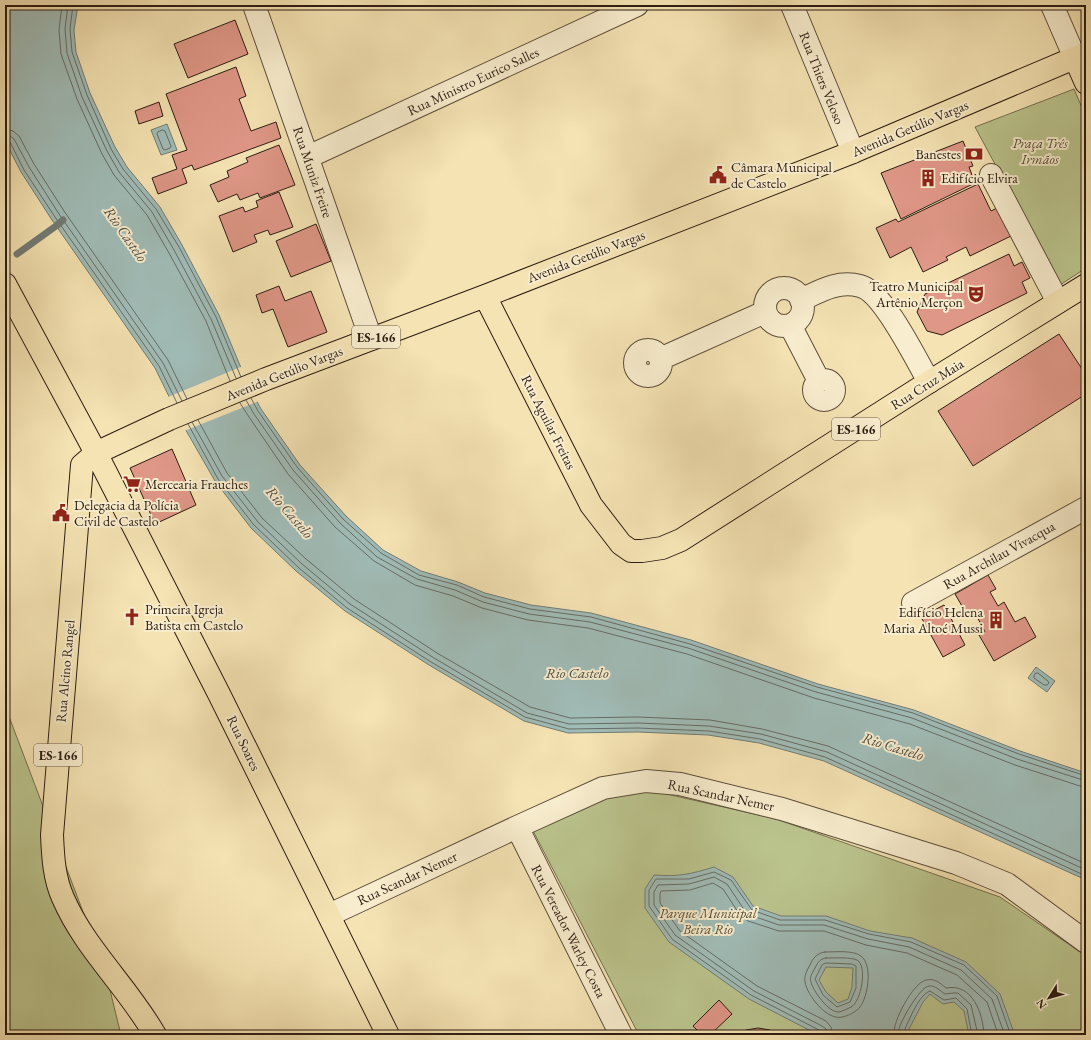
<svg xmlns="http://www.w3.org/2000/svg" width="1091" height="1040" font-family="'EB Garamond',serif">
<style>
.green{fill:#bbc48d;stroke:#747050}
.water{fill:#a0bcb7;stroke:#727c75;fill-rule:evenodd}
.pier{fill:#f5e3b3}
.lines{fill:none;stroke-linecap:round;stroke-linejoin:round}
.shore{stroke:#666c65;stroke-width:1}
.stream{stroke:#727c75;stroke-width:7}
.building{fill:#df9787;stroke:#2c1d13}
.minor-casing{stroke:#5e4e3b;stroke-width:24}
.major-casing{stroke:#2c1d13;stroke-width:24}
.minor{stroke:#f8edce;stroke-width:22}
.major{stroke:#f5e3b3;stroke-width:22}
.labels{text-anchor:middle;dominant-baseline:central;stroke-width:4;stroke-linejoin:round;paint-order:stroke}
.shield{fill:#f8edce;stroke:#695b4b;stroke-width:1}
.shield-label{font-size:13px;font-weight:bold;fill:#2c1d13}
.street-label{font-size:14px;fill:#2c1d13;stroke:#f8edce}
.park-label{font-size:14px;font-style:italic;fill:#574f38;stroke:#f8edce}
.poi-label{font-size:14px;fill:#2c1d13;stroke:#f8edce;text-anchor:start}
.water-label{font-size:15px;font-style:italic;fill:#4f4d44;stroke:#f8edce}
</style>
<rect width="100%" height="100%" fill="#f5e3b3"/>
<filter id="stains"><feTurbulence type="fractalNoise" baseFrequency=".005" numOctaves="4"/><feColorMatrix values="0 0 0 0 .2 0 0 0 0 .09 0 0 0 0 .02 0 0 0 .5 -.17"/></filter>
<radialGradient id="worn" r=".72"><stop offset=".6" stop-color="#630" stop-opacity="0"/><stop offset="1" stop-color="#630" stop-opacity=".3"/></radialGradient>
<!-- green -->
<path class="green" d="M1074,89L1086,117V268L1060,285L975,127Z
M5,706L85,917L108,982L121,1035H5Z
M623,784L776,819L1000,897L1086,956V1035H639L531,827Z"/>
<!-- water -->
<path class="water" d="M5,5H78L74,30L76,52L90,93L115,147L127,167L160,207L182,245L219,315L249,387L261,409L300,465L346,516L383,550L421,571L458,582L485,593L531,605L591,613L691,640L818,684L914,710L1020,751L1086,773V880L824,761L759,743L708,735L638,732L568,733L524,721L429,665L345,611L296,571L251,528L215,481L184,427L155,368L52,220L21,172L5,141Z
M167,124L177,150L161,155L151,130Z
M1036,667L1055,681L1047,692L1028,678Z
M714,867L733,877L753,906L781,916H826L870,931L912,938L966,962L1000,994L1013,1030L1012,1035H969L964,1011L954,1002L943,1004L930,994L923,1002L908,1031L912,1035H822L813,1032L749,999L669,942L645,908V889L654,875C679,877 691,874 714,867ZM826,967L853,968L852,987L848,999L838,1003L826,992L819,980Z"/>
<!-- pier -->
<path class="pier" d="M243,366L259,401L184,431L168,397Z"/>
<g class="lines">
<!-- shore -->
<path class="shore" d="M62,5L59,30L61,54L77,99L102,154L114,175L147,215L169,253L206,321L230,381
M68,5L65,29L67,53L82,97L107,151L119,172L152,212L174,250L211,319L236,378
M73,5L70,29L72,52L87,95L111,149L123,169L156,209L179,247L216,317L241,377
M5,129L13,131L19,136L34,164L64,211L168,360L187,399
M163,130L165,131L171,146L170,148L165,150L163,149L157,134L158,132Z
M5,135L10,136L14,139L29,167L59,214L163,363L182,401
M5,140L10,142L24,170L55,217L159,366L177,403
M251,398L258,411L297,467L343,519L381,553L419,575L457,585L484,597L530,609L591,617L690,644L817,687L913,713L1019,754L1086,776
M246,400L254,414L293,470L340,523L377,557L417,579L455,590L483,602L529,614L590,622L688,648L816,692L912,718L1017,759L1086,781
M240,403L249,417L288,474L335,527L374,561L415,585L453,596L482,608L528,620L588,628L687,654L814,698L910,724L1015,765L1080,786L1086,787
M198,420L227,473L262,518L306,559L354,599L437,653L530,707L570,718L638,717L710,720L762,729L828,746L1086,864
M192,422L222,476L258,522L302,564L350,604L434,658L527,713L569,724L638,723L709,726L761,734L827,752L1086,870
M188,424L218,479L254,525L299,568L347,608L431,662L525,717L569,729L638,728L709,731L760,739L825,757L1086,876
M1036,673H1038L1048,681L1049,683L1047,685H1044L1034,678V676Z
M825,952C836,952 853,950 861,956C873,965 868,997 860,1007C856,1012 848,1016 842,1017C827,1021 807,995 805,982C804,976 807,970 810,965C813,958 817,953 825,952Z
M826,958C834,958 851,957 857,960C868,966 861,1002 851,1007C847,1009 843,1011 839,1012C829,1013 813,991 811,982C809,977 813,972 815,968C818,962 820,959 826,958Z
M826,963L852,964L856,966V988L850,1002L837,1007L823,995L815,979L822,965Z
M822,1035L819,1030L751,995L672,939L649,906V890L656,879H689L714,872L731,880L752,910L780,920H825L869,934L911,942L964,965L997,996L1009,1030L1008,1035
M827,1035L826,1029L822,1026L754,991L675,935L654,905V892L658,885L689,884L714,877L727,884L745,911L750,915L779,925H824L868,939L909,947L961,970L992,999L1003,1030V1035
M833,1035L831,1027L826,1021L757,986L680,931L660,903V894L661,891L690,890L713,883L723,889L740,915L748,921L779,931H824L866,945L907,953L957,975L987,1002L997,1031V1035
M894,1035C892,1022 913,983 926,980C935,978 940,983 946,988C973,983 983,1014 984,1035
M900,1035C899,1032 899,1032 899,1029C901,1020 920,987 929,986C935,985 940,991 945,994L953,993H958L971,1005L978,1035
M906,1035L905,1029C910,1018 919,995 930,991L944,1000L956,998L967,1009L972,1035"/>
<!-- stream -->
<path class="stream" d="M17,254L56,226L63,220"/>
</g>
<!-- building -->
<path class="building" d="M235,20L248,54L188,78L174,44Z
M236,67L246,96L239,99L251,131L276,122L281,138L194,170L192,165L182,169L187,183L158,194L152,178L177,169L172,155L187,150L166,94Z
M159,102L163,116L139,124L135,111Z
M963,141L973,166L969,167L975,183L901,219L881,173Z
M279,145L295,185L260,198L258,193L240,200L237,194L218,202L210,185L229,177L227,171L248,162L246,158Z
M978,184L991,211L997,208L1011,236L970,256L966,247L946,257L948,260L923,272L911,247L890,258L876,228L896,219L898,222Z
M279,192L293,227L270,235L268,230L254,235L257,242L233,252L219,216L243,207L245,212L258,207L256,201Z
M316,224L331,261L291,277L276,241Z
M1009,254L1014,266L1022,262L1030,278L1022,282L1027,293L942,335L927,331L917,312L925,294Z
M279,286L285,301L311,291L327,332L288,347L273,309L262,313L256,295Z
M1059,334L1086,375V394L973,466L938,411Z
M172,449L196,505L155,524L130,468Z
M988,575L996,589L990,592L998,606L1004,602L1015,622L1025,617L1036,637L994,661L979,635L985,632L973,609L966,613L955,594Z
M944,605L965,645L943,657L921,617Z
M719,1000L732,1014L710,1035H702L693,1026Z
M758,1028L770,1030L779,1035H737L746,1030Z"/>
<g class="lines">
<!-- minor casing -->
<g class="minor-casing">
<path id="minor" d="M254,5L371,339
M792,5L853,152
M1052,5L1075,58
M308,157L637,5
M991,175L1058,302
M765 307a19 19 0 1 1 38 0a19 19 0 1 1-38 0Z
M801,300C820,291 838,280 860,286C883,291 917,361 929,382
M790,325L819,381
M635 363a13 13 0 1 1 26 0a13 13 0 1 1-26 0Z
M660,359L765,312
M814 390a10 10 0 1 1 20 0a10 10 0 1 1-20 0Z
M913,603L1086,508
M517,827L621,1035
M329,915L517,827L603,788L646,781L680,784L782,809L956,863L1007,884L1086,942"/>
</g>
<!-- major casing -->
<g class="major-casing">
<path id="major" d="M1075,58L1086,83
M5,284L96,453L219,694L388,1035
M485,296L591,505L621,544L631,551H642L662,548L681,540L929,382L1086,285
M155,1035C128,987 85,949 63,898C54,878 53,857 52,835L82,465L96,453L169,419L266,379L485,296L853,152L1086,53"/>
</g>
<!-- minor -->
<use href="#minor" class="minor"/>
<!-- major -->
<use href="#major" class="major"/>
</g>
<!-- icons -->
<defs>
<g id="bank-bare" transform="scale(1.38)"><path d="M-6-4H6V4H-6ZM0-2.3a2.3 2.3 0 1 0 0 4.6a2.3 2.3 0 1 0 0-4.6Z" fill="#8f2418" stroke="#f8edce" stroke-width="2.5" paint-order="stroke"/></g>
<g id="civic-bare" transform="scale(1.38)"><path d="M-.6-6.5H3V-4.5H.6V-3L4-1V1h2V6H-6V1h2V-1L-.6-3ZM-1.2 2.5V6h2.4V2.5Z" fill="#8f2418" stroke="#f8edce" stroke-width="2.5" paint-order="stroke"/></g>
<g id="building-bare" transform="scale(1.38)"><path d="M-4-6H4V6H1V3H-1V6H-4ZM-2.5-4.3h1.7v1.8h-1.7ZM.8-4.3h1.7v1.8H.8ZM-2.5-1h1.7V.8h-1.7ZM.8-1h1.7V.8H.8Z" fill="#8f2418" stroke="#f8edce" stroke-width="2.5" paint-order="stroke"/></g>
<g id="theatre-bare" transform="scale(1.38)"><path d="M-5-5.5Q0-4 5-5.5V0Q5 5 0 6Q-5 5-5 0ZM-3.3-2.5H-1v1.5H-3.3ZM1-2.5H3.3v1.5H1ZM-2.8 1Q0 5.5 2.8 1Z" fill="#8f2418" stroke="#f8edce" stroke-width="2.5" paint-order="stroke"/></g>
<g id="supermarket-bare" transform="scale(1.38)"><path d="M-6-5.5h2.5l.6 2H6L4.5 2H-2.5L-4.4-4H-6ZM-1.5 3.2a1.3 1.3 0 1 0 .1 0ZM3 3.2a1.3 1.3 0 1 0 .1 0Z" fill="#8f2418" stroke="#f8edce" stroke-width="2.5" paint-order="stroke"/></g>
<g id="church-bare" transform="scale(1.38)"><path d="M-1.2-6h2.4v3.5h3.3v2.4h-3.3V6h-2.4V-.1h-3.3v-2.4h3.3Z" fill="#8f2418" stroke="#f8edce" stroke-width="2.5" paint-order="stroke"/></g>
</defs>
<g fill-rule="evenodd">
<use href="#bank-bare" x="974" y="154"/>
<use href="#civic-bare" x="718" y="175"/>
<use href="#building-bare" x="928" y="178"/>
<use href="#theatre-bare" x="976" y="294"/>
<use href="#supermarket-bare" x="132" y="484"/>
<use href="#civic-bare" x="61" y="513"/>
<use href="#church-bare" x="132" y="617"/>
<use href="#building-bare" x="996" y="620"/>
</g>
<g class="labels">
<!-- shield labels -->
<g class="shield">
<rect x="352" y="326" width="48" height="22" rx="3"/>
<rect x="832" y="418" width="48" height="22" rx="3"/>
<rect x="34" y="744" width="48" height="22" rx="3"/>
</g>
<g class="shield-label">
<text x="376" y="337">ES-166</text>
<text x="856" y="429">ES-166</text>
<text x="58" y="755">ES-166</text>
</g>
<!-- street labels -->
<g class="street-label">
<text transform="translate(822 78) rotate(68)">Rua Thiers Veloso</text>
<text transform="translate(473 81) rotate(-25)">Rua Ministro Eurico Salles</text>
<text transform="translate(910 128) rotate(-23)">Avenida Getúlio Vargas</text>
<text transform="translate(313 172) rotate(71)">Rua Muniz Freire</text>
<text transform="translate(586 256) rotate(-21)">Avenida Getúlio Vargas</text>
<text transform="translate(284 373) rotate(-22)">Avenida Getúlio Vargas</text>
<text transform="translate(927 384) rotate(-32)">Rua Cruz Maia</text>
<text transform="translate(549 422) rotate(63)">Rua Aguilar Freitas</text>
<text transform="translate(999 555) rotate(-29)">Rua Archilau Vivacqua</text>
<text transform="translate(65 671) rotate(-85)">Rua Alcino Rangel</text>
<text transform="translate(244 743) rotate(64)">Rua Soares</text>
<text transform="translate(721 795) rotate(12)">Rua Scandar Nemer</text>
<text transform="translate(407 878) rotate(-25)">Rua Scandar Nemer</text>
<text transform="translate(569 931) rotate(63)">Rua Vereador Warley Costa</text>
</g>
<!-- park labels -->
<g class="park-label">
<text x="1040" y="143">Praça Três<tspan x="1040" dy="16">Irmãos</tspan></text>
<text x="708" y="913">Parque Municipal<tspan x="708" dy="16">Beira Rio</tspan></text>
</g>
<!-- poi labels -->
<g class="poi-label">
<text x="961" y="154" text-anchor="end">Banestes</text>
<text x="731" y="167">Câmara Municipal<tspan x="731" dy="16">de Castelo</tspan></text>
<text x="941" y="178">Edifício Elvira</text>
<text x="963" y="286" text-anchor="end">Teatro Municipal<tspan x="963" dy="16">Artênio Merçon</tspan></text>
<text x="145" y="484">Mercearia Frauches</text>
<text x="74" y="505">Delegacia da Polícia<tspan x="74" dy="16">Civil de Castelo</tspan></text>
<text x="145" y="609">Primeira Igreja<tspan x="145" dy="16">Batista em Castelo</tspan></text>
<text x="983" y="612" text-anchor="end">Edifício Helena<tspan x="983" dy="16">Maria Altoé Mussi</tspan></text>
</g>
<!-- water labels -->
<g class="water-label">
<text transform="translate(126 234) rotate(55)">Rio Castelo</text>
<text transform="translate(290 512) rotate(49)">Rio Castelo</text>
<text x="577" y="672">Rio Castelo</text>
<text transform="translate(893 746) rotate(17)">Rio Castelo</text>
</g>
</g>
<!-- margin -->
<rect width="1091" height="1040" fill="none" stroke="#f5e3b3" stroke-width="20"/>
<rect x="6" y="6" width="1079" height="1028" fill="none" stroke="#2c1d13" stroke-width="2"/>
<rect x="10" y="10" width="1071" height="1020" fill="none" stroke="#2c1d13"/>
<!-- north arrow -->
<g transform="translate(1049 998) rotate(233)" stroke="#f8edce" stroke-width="3" paint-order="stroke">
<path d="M0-3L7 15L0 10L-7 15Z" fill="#2c1d13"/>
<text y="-6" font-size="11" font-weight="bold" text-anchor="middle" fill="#2c1d13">N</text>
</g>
<rect width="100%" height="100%" filter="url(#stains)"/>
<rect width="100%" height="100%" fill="url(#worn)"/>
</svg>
